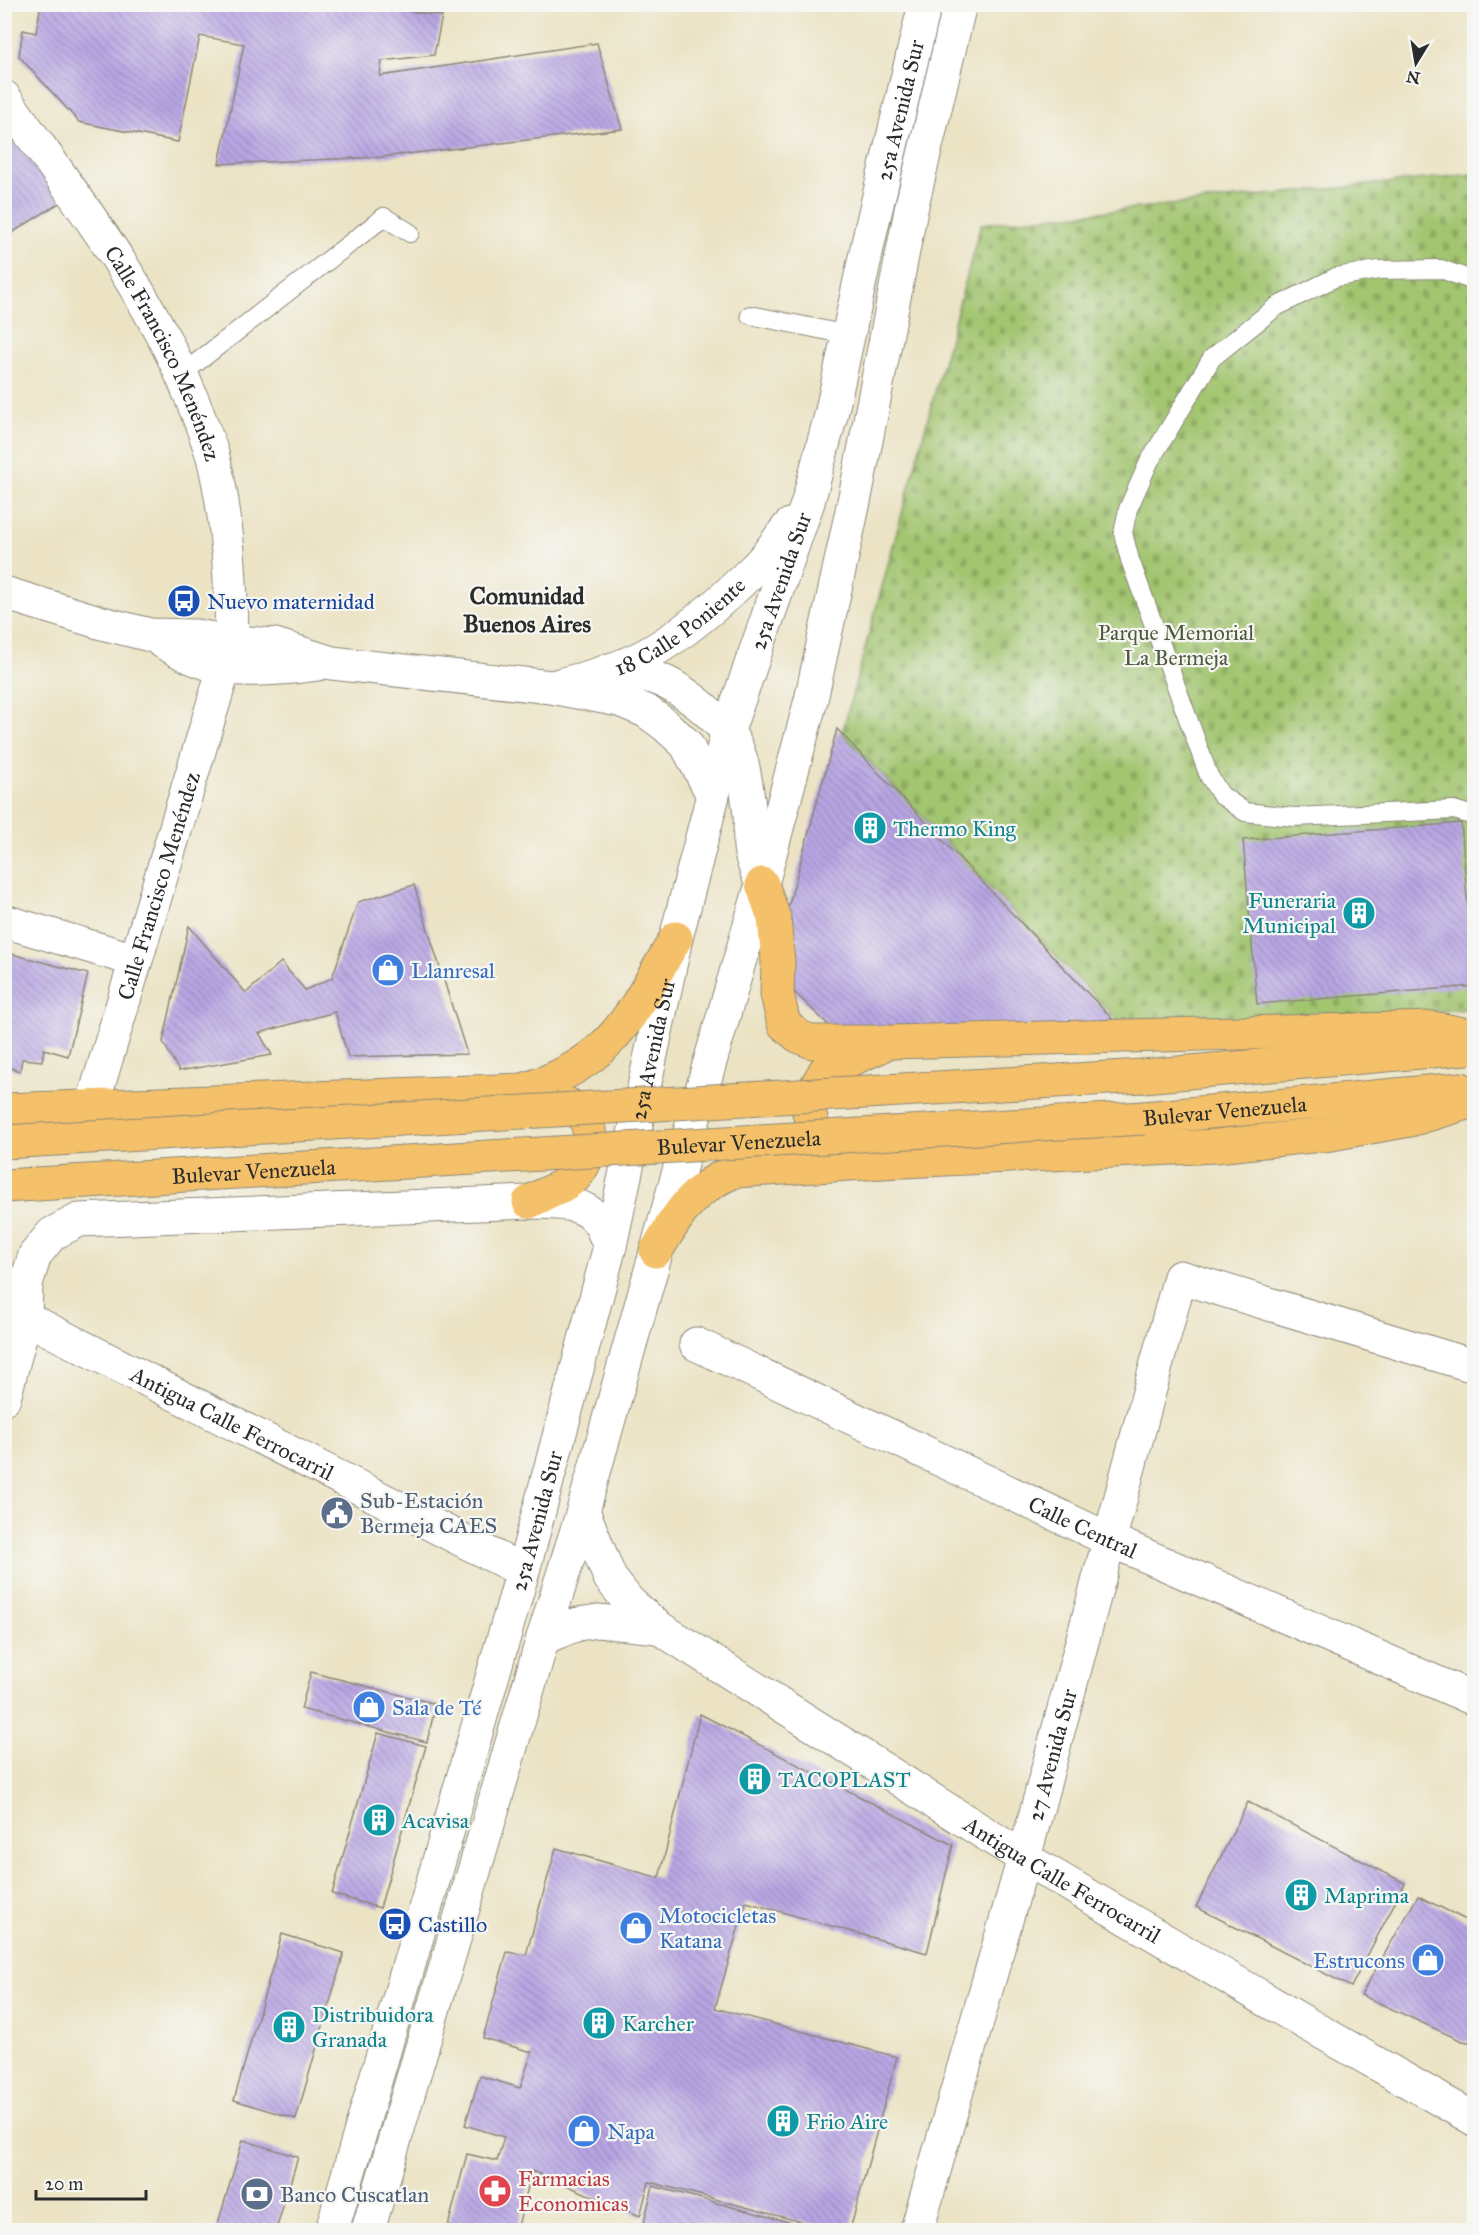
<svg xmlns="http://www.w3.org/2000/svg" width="1479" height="2235" font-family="'IM FELL Great Primer',serif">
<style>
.cemetery{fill:url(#cemetery-stones);stroke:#66784d;stroke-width:1.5}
.building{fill:url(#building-back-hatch)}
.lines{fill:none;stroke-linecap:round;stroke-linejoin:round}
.service-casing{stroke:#8b8778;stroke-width:20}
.minor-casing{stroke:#8b8778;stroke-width:35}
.tertiary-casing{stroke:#8b8778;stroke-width:35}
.trunk-casing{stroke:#8b8778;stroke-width:35}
.service{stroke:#fff;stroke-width:18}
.minor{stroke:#fff;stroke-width:33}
.tertiary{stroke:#fff;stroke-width:33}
.trunk{stroke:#f4c16a;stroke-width:33}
.trunk-bridge-casing{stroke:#8b8778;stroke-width:35;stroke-linecap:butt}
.trunk-bridge{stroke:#f4c16a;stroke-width:33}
.labels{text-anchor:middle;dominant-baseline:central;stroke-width:4.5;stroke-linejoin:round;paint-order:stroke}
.street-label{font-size:22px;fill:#2b2b2b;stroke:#f6f6f2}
.transit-label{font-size:22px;fill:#164399;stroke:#f6f6f2;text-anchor:start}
.park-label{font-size:22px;fill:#4f593f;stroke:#f6f6f2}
.culture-label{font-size:22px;fill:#0d838f;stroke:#f6f6f2;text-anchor:start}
.shop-label{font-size:22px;fill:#366cbe;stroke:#f6f6f2;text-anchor:start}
.service-label{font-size:22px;fill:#4e5e75;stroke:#f6f6f2;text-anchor:start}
.health-label{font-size:22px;fill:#be3a42;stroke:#f6f6f2;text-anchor:start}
.neighbourhood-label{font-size:24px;font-weight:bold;fill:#2b2b2b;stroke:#f6f6f2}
</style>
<defs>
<pattern id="cemetery-stones" width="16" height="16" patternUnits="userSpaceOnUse" patternTransform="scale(1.5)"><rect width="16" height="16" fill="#a2c56f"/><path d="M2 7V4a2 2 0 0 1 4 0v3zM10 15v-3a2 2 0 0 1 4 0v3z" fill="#8ca960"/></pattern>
<pattern id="building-back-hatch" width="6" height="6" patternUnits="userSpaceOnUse" patternTransform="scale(1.5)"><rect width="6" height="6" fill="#b8a6e4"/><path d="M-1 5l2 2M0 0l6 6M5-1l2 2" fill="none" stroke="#9687b9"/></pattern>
</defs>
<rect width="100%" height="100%" fill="#f6f6f2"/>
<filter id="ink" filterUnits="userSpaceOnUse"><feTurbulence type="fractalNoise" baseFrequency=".0167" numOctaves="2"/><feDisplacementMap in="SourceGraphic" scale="12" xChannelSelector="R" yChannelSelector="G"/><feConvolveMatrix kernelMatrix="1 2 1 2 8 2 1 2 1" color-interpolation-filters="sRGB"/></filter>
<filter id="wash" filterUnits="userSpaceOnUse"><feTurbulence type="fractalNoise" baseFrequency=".008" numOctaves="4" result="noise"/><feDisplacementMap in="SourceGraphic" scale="24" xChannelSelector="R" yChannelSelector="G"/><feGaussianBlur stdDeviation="1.35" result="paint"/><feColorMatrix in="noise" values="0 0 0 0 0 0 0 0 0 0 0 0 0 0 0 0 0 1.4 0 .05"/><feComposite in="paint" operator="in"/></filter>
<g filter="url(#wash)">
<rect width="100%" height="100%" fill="#ebe3c4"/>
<!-- cemetery -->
<path class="cemetery" d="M1474,174V1009L1122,1025L842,733L981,224Z"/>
<g id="blocks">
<!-- building -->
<path class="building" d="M41,4H358L442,16L434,55L382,61L380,76L597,43L622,129L381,157L219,164L244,44L200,36L178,142L79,122L19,56L23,30L36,33Z
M4,106L67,198L4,238Z
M837,729L1119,1026L840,1036L789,987L783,926Z
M1461,823L1474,986L1257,1004L1243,840Z
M414,885L467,1054L348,1057L335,1012L259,1033L272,1055L179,1071L163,1042L189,926L246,993L281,962L305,990L332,978L358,902Z
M4,952L88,974L68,1056L44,1049L42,1061L22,1059L20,1071L4,1066Z
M311,1672L436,1704L427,1742L301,1709Z
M700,1714L953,1845L927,1953L746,1902L715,2008L897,2057L850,2230H833L649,2182L640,2216L532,2171L517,2230H447L467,2154L497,2161L504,2137L465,2125L480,2076L520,2088L532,2052L483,2038L507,1952L526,1955L556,1848L659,1878Z
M378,1733L426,1746L380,1908L332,1894Z
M1248,1802L1405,1883L1351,1987L1196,1907Z
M1418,1896L1474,1924V2043L1462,2041L1361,1995Z
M282,1934L344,1953L296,2119L234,2100Z
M243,2140L298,2157L276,2230H216Z
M653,2186L819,2230H642Z"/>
</g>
</g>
<g filter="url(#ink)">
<use href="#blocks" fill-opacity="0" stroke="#8b8778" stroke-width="1.5"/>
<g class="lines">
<!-- service casing -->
<g class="service-casing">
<path id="service" d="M1474,281L1441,269L1378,270L1336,277L1276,307L1212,358L1149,462L1128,509L1123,533L1130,560L1209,776L1221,795L1245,812L1294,817L1454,810L1474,816
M750,315L848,335
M182,374L384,217L410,233"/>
</g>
<!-- minor casing -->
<g class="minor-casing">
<g id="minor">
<path d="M4,921L135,960"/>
<path id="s1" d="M6,1308L523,1571"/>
<path id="s2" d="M696,1344L1110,1540L1474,1699"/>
<path d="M4,1398L25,1318L26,1284L35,1255L52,1234L79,1220L529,1202C551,1203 583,1200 597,1220C603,1227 606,1238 610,1246"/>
<path id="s3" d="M583,1511L610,1578L629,1602L658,1627L1024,1858L1309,2025L1474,2119"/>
<path d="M543,1638L578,1624L598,1621L658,1627"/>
<path id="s4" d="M917,2230L1024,1858L1180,1277L1474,1366"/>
</g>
</g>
<!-- tertiary casing -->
<g class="tertiary-casing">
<g id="tertiary">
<path id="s5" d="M4,97C72,193 147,287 191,397C199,417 207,437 213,457C228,518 231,579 232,642"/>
<path d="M4,593L102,623L150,635L196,636L232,642L275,645L332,663L551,687L619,700L646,711L664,724L686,744L713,795"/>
<path d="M160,640C179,652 201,664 224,667C252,672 290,668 318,664"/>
<path d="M609,670C624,673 641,673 655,678C681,687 722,719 735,744C745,764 747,793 750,815C751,826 749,837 750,847C751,859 757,871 761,882"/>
<path id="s6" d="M559,685C589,678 619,669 646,655C684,634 724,599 755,568C768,556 778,539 790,525"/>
<path id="s7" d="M92,1106L224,668"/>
<path id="s8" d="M332,2230L523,1571L610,1246L676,938L713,795L727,733L808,502L831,415L872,225L925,4"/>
<path d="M368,2230L543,1638L583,1511L705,1079L762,884L811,700L856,492L912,205L960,4"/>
</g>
</g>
<!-- trunk casing -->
<g class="trunk-casing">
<g id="trunk">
<path d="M762,884L774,918L778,962L777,994L784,1024L798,1036L812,1042H892L1432,1028L1474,1036"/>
<path d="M1143,1076L1467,1048"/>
<path d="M4,1110L523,1090C614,1062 631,1015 676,938"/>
<path id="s9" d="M1144,1118L1461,1089"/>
<path d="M840,1150C815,1141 812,1127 807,1103L825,1071L879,1047"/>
<path d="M529,1202C542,1195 559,1189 571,1180C586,1169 595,1139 586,1121C580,1107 565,1103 552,1099"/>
<path d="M656,1251C680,1212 691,1189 735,1171L882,1162L1216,1146L1331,1134L1410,1120L1474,1101"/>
</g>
</g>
<!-- service -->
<use href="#service" class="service"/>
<!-- minor -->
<use href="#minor" class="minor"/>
<!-- tertiary -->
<use href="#tertiary" class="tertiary"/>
<!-- trunk -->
<use href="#trunk" class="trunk"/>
<!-- trunk-bridge casing -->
<g class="trunk-bridge-casing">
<g id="trunk-bridge">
<path d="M4,1142L1143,1076"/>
<path id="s10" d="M4,1186L1144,1118"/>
</g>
</g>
<!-- trunk-bridge -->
<use href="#trunk-bridge" class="trunk-bridge"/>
</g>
</g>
<!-- icons -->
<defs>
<g id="bus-disc" transform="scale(1.725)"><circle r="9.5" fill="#1a4fb4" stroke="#f6f6f2"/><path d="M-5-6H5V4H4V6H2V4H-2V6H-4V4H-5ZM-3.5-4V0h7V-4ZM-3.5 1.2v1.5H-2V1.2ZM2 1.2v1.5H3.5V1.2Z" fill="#fff"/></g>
<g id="building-disc" transform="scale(1.725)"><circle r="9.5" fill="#0f9aa8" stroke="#f6f6f2"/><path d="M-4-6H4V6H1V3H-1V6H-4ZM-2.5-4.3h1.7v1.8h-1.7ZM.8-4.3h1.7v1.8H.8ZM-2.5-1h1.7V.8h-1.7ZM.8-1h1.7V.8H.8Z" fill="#fff"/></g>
<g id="shop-disc" transform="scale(1.725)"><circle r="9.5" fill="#3f7fe0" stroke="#f6f6f2"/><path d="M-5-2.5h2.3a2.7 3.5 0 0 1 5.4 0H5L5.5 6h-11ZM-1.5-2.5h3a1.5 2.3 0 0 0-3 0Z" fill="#fff"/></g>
<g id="civic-disc" transform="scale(1.725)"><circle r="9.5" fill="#5c6f8a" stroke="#f6f6f2"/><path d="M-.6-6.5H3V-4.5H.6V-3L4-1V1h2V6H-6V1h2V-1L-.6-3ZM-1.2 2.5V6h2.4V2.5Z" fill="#fff"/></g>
<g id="pharmacy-disc" transform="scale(1.725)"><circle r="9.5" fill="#e0444e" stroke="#f6f6f2"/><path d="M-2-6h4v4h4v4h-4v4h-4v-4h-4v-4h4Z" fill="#fff"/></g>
<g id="bank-disc" transform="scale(1.725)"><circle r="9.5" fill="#5c6f8a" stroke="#f6f6f2"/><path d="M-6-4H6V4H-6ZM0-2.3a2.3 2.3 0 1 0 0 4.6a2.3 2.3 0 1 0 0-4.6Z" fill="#fff"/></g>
</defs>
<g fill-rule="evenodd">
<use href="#bus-disc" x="184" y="601"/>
<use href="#building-disc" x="870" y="828"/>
<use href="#building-disc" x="1359" y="913"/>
<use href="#shop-disc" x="388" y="970"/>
<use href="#civic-disc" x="337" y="1513"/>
<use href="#shop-disc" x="369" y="1707"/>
<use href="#building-disc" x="755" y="1779"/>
<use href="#building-disc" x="379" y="1820"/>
<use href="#building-disc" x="1301" y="1895"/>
<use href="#bus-disc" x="395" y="1924"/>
<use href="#shop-disc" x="636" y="1928"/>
<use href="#shop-disc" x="1428" y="1960"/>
<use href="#building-disc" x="599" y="2023"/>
<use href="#building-disc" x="289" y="2027"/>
<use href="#building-disc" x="783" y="2121"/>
<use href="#shop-disc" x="584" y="2131"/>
<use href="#pharmacy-disc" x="495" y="2191"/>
<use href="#bank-disc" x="257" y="2194"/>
</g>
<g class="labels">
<!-- street labels -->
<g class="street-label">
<text stroke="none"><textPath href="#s8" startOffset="2196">25a Avenida Sur</textPath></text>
<text stroke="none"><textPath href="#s5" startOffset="303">Calle Francisco Menéndez</textPath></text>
<text stroke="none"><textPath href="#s8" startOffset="1710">25a Avenida Sur</textPath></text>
<text stroke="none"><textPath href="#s6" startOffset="136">18 Calle Poniente</textPath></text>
<text stroke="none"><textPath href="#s7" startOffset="230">Calle Francisco Menéndez</textPath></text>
<text stroke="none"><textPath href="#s8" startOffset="1224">25a Avenida Sur</textPath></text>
<text stroke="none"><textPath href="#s9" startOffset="81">Bulevar Venezuela</textPath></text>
<text stroke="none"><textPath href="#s10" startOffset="736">Bulevar Venezuela</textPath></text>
<text stroke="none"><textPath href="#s10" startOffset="250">Bulevar Venezuela</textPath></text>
<text stroke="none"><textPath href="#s1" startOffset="254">Antigua Calle Ferrocarril</textPath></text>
<text stroke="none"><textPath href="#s8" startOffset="738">25a Avenida Sur</textPath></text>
<text stroke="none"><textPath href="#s2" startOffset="428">Calle Central</textPath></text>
<text stroke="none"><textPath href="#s4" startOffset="494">27 Avenida Sur</textPath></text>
<text stroke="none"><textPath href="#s3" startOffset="618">Antigua Calle Ferrocarril</textPath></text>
</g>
<!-- transit labels -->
<g class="transit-label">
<text x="207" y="601">Nuevo maternidad</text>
<text x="418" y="1924">Castillo</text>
</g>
<!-- park labels -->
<g class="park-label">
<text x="1176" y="632">Parque Memorial<tspan x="1176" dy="25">La Bermeja</tspan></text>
</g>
<!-- culture labels -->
<g class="culture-label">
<text x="893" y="828">Thermo King</text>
<text x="1336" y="900" text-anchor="end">Funeraria<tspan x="1336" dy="25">Municipal</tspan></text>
<text x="778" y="1779">TACOPLAST</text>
<text x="402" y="1820">Acavisa</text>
<text x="1324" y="1895">Maprima</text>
<text x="312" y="2014">Distribuidora<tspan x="312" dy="25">Granada</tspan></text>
<text x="622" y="2023">Karcher</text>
<text x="806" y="2121">Frio Aire</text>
</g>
<!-- shop labels -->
<g class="shop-label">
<text x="411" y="970">Llanresal</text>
<text x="392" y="1707">Sala de Té</text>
<text x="659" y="1915">Motocicletas<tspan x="659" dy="25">Katana</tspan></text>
<text x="1405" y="1960" text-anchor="end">Estrucons</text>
<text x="607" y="2131">Napa</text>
</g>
<!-- service labels -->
<g class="service-label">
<text x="360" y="1500">Sub-Estación<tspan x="360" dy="25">Bermeja CAES</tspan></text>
<text x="280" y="2194">Banco Cuscatlan</text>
</g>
<!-- health labels -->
<g class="health-label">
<text x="518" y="2178">Farmacias<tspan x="518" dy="25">Economicas</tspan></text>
</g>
<!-- neighbourhood labels -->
<g class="neighbourhood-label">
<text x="527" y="596">Comunidad<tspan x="527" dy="28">Buenos Aires</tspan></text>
</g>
</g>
<!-- margin -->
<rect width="1479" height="2235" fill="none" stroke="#f6f6f2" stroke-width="24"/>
<!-- north arrow -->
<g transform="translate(1416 63) rotate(191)" stroke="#f6f6f2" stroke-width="4.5" paint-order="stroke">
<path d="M0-4.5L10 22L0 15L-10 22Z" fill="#2b2b2b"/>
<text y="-9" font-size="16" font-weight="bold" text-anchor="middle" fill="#2b2b2b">N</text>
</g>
<!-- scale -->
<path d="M36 2190v9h110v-9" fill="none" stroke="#2b2b2b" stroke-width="3"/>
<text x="45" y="2190" font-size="18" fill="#2b2b2b" stroke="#f6f6f2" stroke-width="4.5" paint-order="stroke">20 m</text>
</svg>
